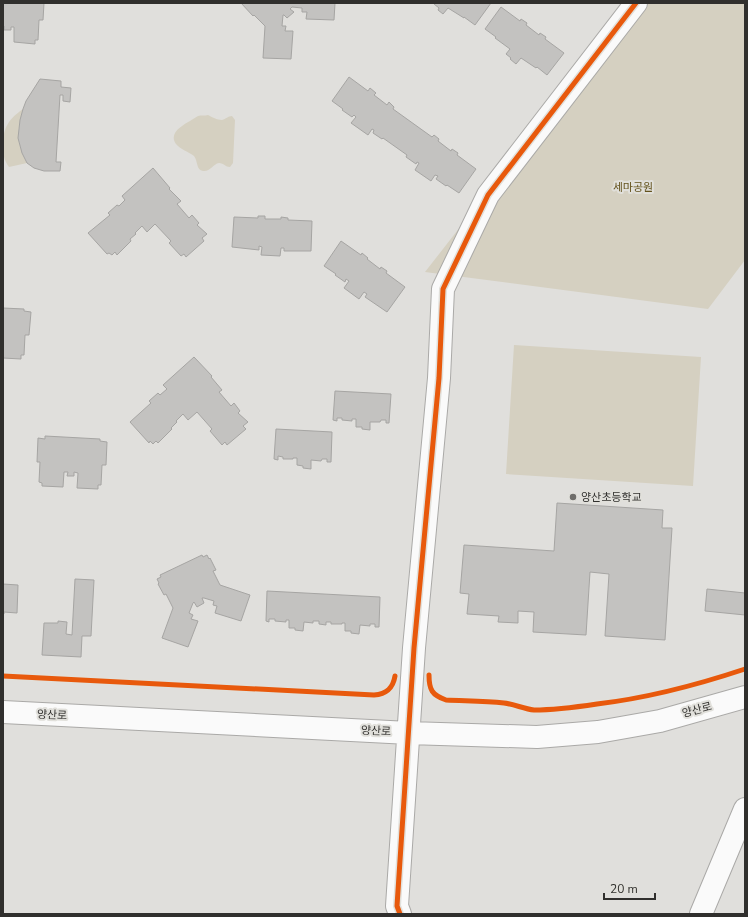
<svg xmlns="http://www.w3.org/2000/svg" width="748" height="917" font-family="'Nunito Sans','Noto Sans KR',sans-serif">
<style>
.green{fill:#d5d0c1}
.building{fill:#c3c2c0;stroke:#a6a5a3}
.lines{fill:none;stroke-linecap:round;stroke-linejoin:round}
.minor-casing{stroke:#aaa9a7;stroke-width:24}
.minor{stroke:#fafafa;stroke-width:22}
.cycleway-casing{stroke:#e1e0db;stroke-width:8}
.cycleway{stroke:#e8590c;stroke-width:5}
.poi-dot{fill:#6e6d6a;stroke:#e1e0db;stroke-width:1.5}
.labels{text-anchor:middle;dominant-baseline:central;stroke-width:4;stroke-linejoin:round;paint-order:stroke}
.park-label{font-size:11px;fill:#63521c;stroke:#e1e0db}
.poi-label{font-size:11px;fill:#302f2d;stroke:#e1e0db;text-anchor:start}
.street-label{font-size:11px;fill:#302f2d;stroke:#e1e0db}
</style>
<rect width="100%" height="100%" fill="#e0dfdc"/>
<!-- green -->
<path class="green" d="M635,3H745V260L708,309L425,272Z
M23,109C17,130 16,143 27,163L9,167C4,160 3,155 3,146C3,127 9,119 23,109Z
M208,115C212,117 217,120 222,120C226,119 228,116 232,116L235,120L233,163L230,167C225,167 224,163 219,163C213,164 210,172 203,171C196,170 198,161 194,156C189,152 180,149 176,144C168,133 183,125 190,121C193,119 196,117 198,116C201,115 205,116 208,115Z
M514,345L701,357L693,486L506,474Z"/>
<!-- building -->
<path class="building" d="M3,3H44L43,20H39L38,40H35V44L14,42V27H11V30H4V26H3Z
M241,3H335L334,20L306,19L307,12H302V8L292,7L290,9L294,12L287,18L284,15H283L282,26H286L285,31H293L291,59L263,58L265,26L254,15L253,16Z
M434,3H491L475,25L464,17V18L448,8L443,14L438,10L439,8L434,4Z
M501,7L520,21L521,19L527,23L526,25L539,35L540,33L546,37L545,39L564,53L547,75L537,67L536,68L521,58L516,64L510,59L511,58L506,54L510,49L495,38L496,37L485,29Z
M349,77L368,91L370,88L376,93L374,95L387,105L389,102L394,107L393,109L432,137L434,135L439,139L438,141L451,151L452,149L458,153L457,155L476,169L459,193L447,185L446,186L436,179L438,176L435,175L431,181L415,170L419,163L417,162L416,164L406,157L407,155L383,138L382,139L373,133L374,130L372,129L368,135L351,123L356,117L354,115L352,117L342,110L343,109L332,101Z
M40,79L61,81V87L71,88L70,102L63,101V95H60L56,162H61L60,171H44L34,168L27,163L22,153L18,138L20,120L23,109L26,101Z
M153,168L170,188L169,189L181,201L177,204L189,218L192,215L199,223L197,225L207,234L202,238L204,241L186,257L184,254L181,256L169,243L171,241L155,224L147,232L142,226L135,233L136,234L130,239L131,241L117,255L115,252L112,255L109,253L107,254L88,233L110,215L108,213L117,205L119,206L125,200L122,196Z
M258,216H265V219H281V217L288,218V220L312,221L311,251H284V248H281L280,256L261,255L262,247L259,246V250L232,247L234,217L258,218Z
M341,241L361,255L362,253L368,258L367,259L380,269L381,267L387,271L386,273L405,287L387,312L365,297L367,294L364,292L359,299L344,288L349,281L346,279L345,282L335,275L336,274L324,266Z
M3,308L24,309V311L31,312L29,335H25L24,355H21V359L3,358Z
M194,357L212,376L211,377L222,390L219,392L231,406L234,403L240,411L238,413L248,422L243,426L246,429L227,445L225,442L222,445L210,431L212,429L197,412L188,420L183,414L176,421L177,422L171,428L172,429L158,443L156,441L153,444L150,441L149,443L130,422L151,403L149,401L158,393L160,395L167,389L163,385Z
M335,391L391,394L389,423H386V420H381L380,422H370V430L362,429V427H356V419H352V421L342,420V418H337V421L333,420Z
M276,429L332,432L331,462H327V459H322L321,461L311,460V469L303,468V466L297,465V458H293V459H283V457L278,456V460L274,459Z
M45,436L100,439V441L107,442L106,465H102L101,485H98V489L77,488L78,473L74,472V476H67L68,472H64L63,487L42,486V483L39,482L40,462H37L38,438L45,439Z
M557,503L663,510L662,528H672L665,640L605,636L609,574L590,572L586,635L533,632L534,612L518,611V623L498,622L499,616L467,614L469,594L460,593L464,545L554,551Z
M202,555L203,557L207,555L209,559L210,558L216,570L213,571L220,585L250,595L241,621L215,613L217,606L213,605L214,601L204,598H202L204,603L197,607L194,602L193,603L189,613L193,615L191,619L198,621L188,647L162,638L173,608L166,594L164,595L158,584L159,583L157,579L161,577L160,575Z
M75,579L94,580L91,636H82L81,657L42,655L44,623H58V621L67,622L66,634L72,635Z
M3,584L18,585L17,613L4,612V614H3Z
M707,589L745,593V615L705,611Z
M267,591L380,597L379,627H375V624H370V626L360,625L359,634L351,633V631H345V623H342V624H331V622H326V625L319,624V621H313V623L304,622L303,631L295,630V628H289V620H286V622L275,621V619H269V622L266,621Z"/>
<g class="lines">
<!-- minor casing -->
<g class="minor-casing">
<path id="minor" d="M3,712L409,733L537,737L598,732L660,721L745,697
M400,914L397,906L414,648L439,378L443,289L488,195L636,3
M701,914L745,809"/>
</g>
<!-- minor -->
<use href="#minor" class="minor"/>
<!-- cycleway casing -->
<g class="cycleway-casing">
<path id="cycleway" d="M429,675C429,690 432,695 446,700C466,701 485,701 504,703C514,704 524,709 534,710C555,710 577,707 597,704C648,698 697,685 745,669
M3,676L374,695C387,694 393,688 395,676
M400,914L397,906L414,648L439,378L443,289L488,195L636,3"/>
</g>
<!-- cycleway -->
<use href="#cycleway" class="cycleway"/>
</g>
<!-- markers -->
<circle class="poi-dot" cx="573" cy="497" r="4"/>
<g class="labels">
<!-- park labels -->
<g class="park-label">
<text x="633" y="187">세마공원</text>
</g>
<!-- poi labels -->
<g class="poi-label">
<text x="581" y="497">양산초등학교</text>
</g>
<!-- street labels -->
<g class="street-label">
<text transform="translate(697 710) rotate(-15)">양산로</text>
<text transform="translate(52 715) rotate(3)">양산로</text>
<text transform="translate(376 731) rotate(3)">양산로</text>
</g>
</g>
<!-- border -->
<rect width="748" height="917" fill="none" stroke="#302f2d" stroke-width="8"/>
<!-- scale -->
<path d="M604 893v6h51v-6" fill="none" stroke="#302f2d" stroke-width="2"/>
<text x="610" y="893" font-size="12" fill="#302f2d" stroke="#e1e0db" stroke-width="3" paint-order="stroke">20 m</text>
</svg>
